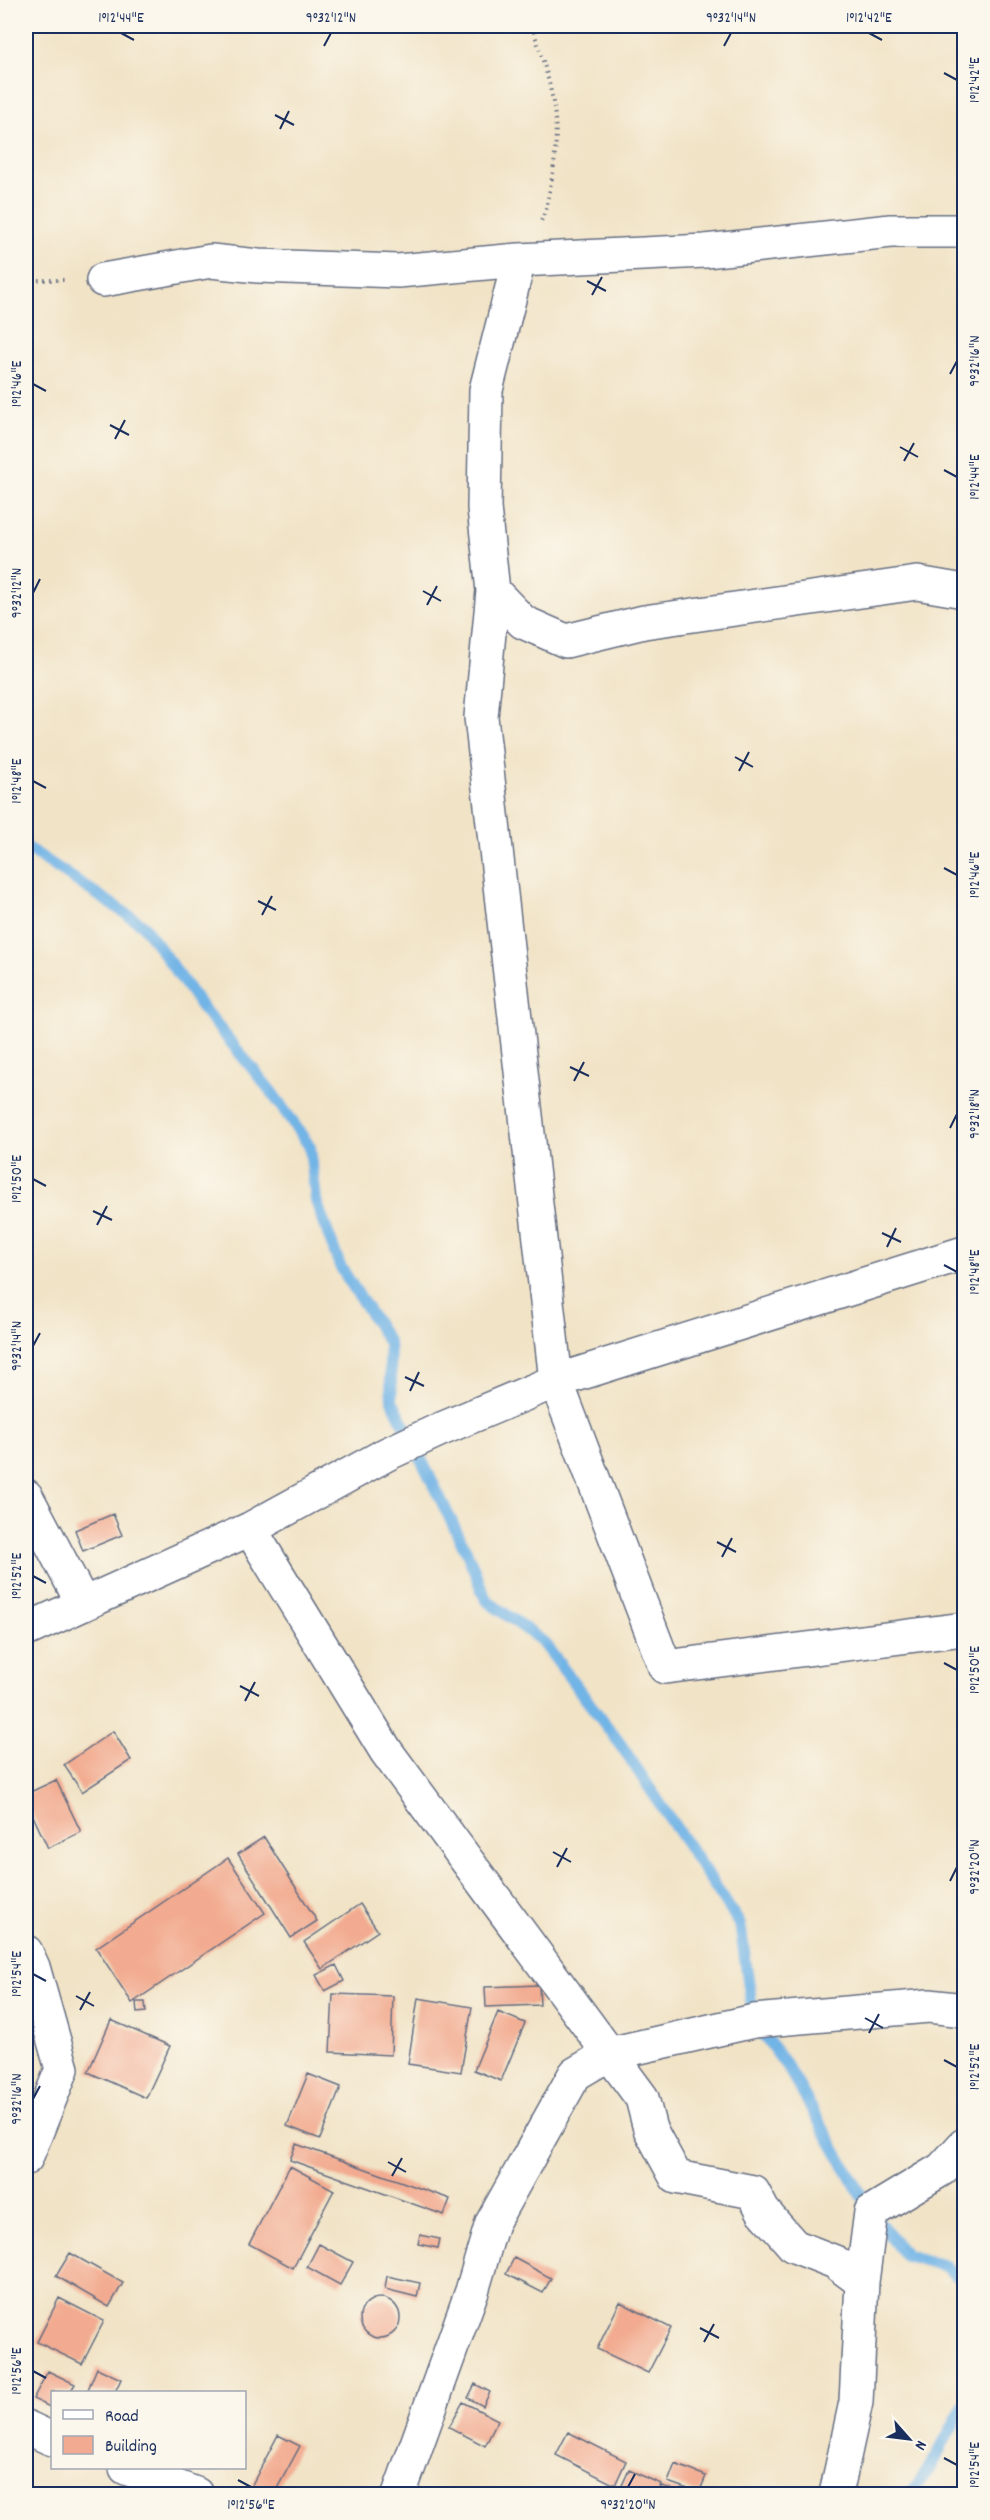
<svg xmlns="http://www.w3.org/2000/svg" width="990" height="2520" font-family="Dekko,sans-serif">
<style>
.lines{fill:none;stroke-linecap:round;stroke-linejoin:round}
.stream{stroke:#71b4e6;stroke-width:12}
.building{fill:#f2ab90}
.minor-casing{stroke:#666e82;stroke-width:36}
.path{stroke:#666e82;stroke-width:4;stroke-dasharray:1.5 4.5;stroke-linecap:butt}
.minor{stroke:#fff;stroke-width:33}
.ticks{fill:none;stroke:#1b2f5e;stroke-width:2}
.neatline{fill:none;stroke:#1b2f5e;stroke-width:2}
.ticks-label{font-size:15px;text-anchor:middle;fill:#1b2f5e}
</style>
<rect width="100%" height="100%" fill="#fbf7ec"/>
<filter id="ink" filterUnits="userSpaceOnUse"><feTurbulence type="fractalNoise" baseFrequency=".0167" numOctaves="2"/><feDisplacementMap in="SourceGraphic" scale="12" xChannelSelector="R" yChannelSelector="G"/><feConvolveMatrix kernelMatrix="1 2 1 2 8 2 1 2 1" color-interpolation-filters="sRGB"/></filter>
<filter id="wash" filterUnits="userSpaceOnUse"><feTurbulence type="fractalNoise" baseFrequency=".008" numOctaves="4" result="noise"/><feDisplacementMap in="SourceGraphic" scale="24" xChannelSelector="R" yChannelSelector="G"/><feGaussianBlur stdDeviation="1.35" result="paint"/><feColorMatrix in="noise" values="0 0 0 0 0 0 0 0 0 0 0 0 0 0 0 0 0 1.4 0 .05"/><feComposite in="paint" operator="in"/></filter>
<g filter="url(#wash)">
<rect width="100%" height="100%" fill="#f1e3c6"/>
<g class="lines">
<!-- stream -->
<path class="stream" d="M26,847L143,925L201,1006L270,1090L310,1147L316,1201L340,1266L389,1343L392,1400L468,1555L486,1600L542,1641L621,1745L740,1924L754,2021L790,2071L871,2212L905,2255L945,2266L964,2283
M909,2494L928,2471L964,2405"/>
</g>
<g id="blocks">
<!-- building -->
<path class="building" d="M113,1514L122,1535L83,1551L75,1530Z
M113,1731L131,1760L82,1792L64,1765Z
M56,1780L81,1832L48,1848L26,1801V1794Z
M264,1837L317,1921L291,1938L238,1854Z
M228,1858L265,1913L132,2003L96,1948Z
M360,1904L378,1931L322,1969L304,1942Z
M336,1965L344,1981L325,1991L316,1975Z
M539,1985L540,2005L486,2007L485,1987Z
M333,1994L393,1996L391,2055L330,2052Z
M418,1998L472,2007L461,2072L408,2064Z
M136,2002H145L146,2012L137,2013Z
M26,2008L31,2009L26,2031Z
M498,2012L525,2023L501,2081L474,2070Z
M111,2020L170,2046L146,2098L88,2072Z
M308,2074L341,2087L320,2139L287,2126Z
M296,2144L450,2199L444,2215L290,2160Z
M290,2166L334,2190L293,2268L249,2244Z
M420,2235L440,2239L438,2248L418,2244Z
M319,2244L353,2262L340,2285L307,2267Z
M70,2253L123,2283L109,2307L56,2276Z
M514,2258L551,2278L543,2293L506,2274Z
M387,2276L420,2283L417,2297L385,2289Z
M59,2298L104,2321L82,2364L37,2342Z
M360 2318a20 20 0 1 1 40 0a20 20 0 1 1-40 0Z
M620,2302L671,2328L648,2373L597,2349Z
M97,2368L121,2379L115,2392H87Z
M48,2371L75,2384L70,2392H52V2408L33,2399Z
M475,2384L490,2392L483,2406L468,2398Z
M463,2402L498,2420L485,2446L449,2427Z
M568,2432L626,2461L615,2485L556,2455Z
M278,2435L300,2446L274,2494H247Z
M675,2464L706,2476L699,2493L668,2482Z
M629,2470L661,2484L657,2494H618Z
M662,2486L685,2494H659Z"/>
</g>
</g>
<g filter="url(#ink)">
<use href="#blocks" fill-opacity="0" stroke="#666e82" stroke-width="1.5"/>
<g class="lines">
<!-- minor casing -->
<g class="minor-casing">
<path id="minor" d="M519,260L486,390L484,508L493,591L523,622L566,641L644,622L917,583L964,591
M103,280L211,261L258,266L398,271L519,260L705,251L891,231H964
M493,591L481,717L556,1381L665,1667L964,1629
M26,1496L82,1602
M250,1529L386,1751L642,2098L650,2129L676,2177L753,2192L763,2211L794,2246L835,2262L862,2282L856,2402L836,2494
M26,1630L250,1529L387,1454L439,1430L556,1381L964,1253
M26,1952L33,1967L62,2069L26,2158
M862,2282L871,2212L942,2169L964,2145
M26,2427L52,2439
M126,2468L196,2494
M399,2494L472,2291L492,2223L575,2074L609,2054L754,2021L929,2006L964,2010"/>
</g>
<!-- path -->
<path class="path" d="M532,26C551,85 563,120 551,183C548,197 547,210 540,223
M26,280H67"/>
<!-- minor -->
<use href="#minor" class="minor"/>
</g>
</g>
<!-- ticks -->
<path class="ticks" d="M121,33L134,40M869,33L882,40M324,46L331,33M724,46L731,33M944,73L957,80M275,115L294,125M280,129L289,111M587,281L606,291M592,295L602,277M950,374L957,361M33,384L46,391M110,425L129,435M115,439L125,420M900,447L918,457M904,461L914,443M944,470L957,477M423,591L441,601M33,593L40,579M427,605L437,586M735,757L753,767M739,771L749,752M33,781L46,788M944,868L957,875M258,901L276,910M262,915L272,896M570,1067L589,1076M574,1081L584,1062M950,1128L957,1114M33,1179L46,1186M93,1211L112,1220M97,1225L107,1206M882,1233L901,1242M887,1247L896,1228M944,1265L957,1272M33,1346L40,1333M405,1377L424,1386M410,1391L419,1372M717,1542L736,1552M722,1557L732,1538M33,1576L46,1583M944,1663L957,1670M240,1686L259,1696M245,1701L255,1682M553,1852L571,1862M557,1867L567,1848M950,1881L957,1867M33,1974L46,1981M76,1996L94,2006M80,2010L90,1992M865,2018L883,2028M869,2033L879,2014M944,2060L957,2067M33,2099L40,2086M388,2162L406,2172M392,2176L402,2158M700,2328L719,2338M704,2342L714,2324M33,2371L46,2378M944,2458L957,2465M238,2480L251,2487M628,2487L635,2474"/>
<!-- margin -->
<rect width="990" height="2520" fill="none" stroke="#fbf7ec" stroke-width="66"/>
<!-- legend -->
<rect x="51" y="2391" width="195" height="78" fill="#fbf7ec" stroke="#a1a7b3" stroke-width="1.5"/>
<rect x="63" y="2410" width="30" height="9" fill="#ffffff" stroke="#a1a7b3" stroke-width="1.5"/>
<text x="105" y="2421" font-size="18" fill="#1b2f5e">Road</text>
<rect x="63" y="2436" width="30" height="18" fill="#f2ab90" stroke="#a1a7b3" stroke-width="1.5"/>
<text x="105" y="2451" font-size="18" fill="#1b2f5e">Building</text>
<!-- north arrow -->
<g transform="translate(909 2439) rotate(118)" stroke="#fbf7ec" stroke-width="4.5" paint-order="stroke">
<path d="M0-4.5L10 22L0 15L-10 22Z" fill="#1b2f5e"/>
<text y="-9" font-size="16" font-weight="bold" text-anchor="middle" fill="#1b2f5e">N</text>
</g>
<rect x="33" y="33" width="924" height="2454" class="neatline"/>
<g class="ticks-label">
<text x="121" y="22">1°12'44"E</text>
<text x="331" y="22">9°32'12"N</text>
<text x="731" y="22">9°32'14"N</text>
<text x="869" y="22">1°12'42"E</text>
<text transform="translate(974 80) rotate(-90)" y="5">1°12'42"E</text>
<text transform="translate(974 361) rotate(-90)" y="5">9°32'16"N</text>
<text transform="translate(16 384) rotate(-90)" y="5">1°12'46"E</text>
<text transform="translate(974 477) rotate(-90)" y="5">1°12'44"E</text>
<text transform="translate(16 593) rotate(-90)" y="5">9°32'12"N</text>
<text transform="translate(16 781) rotate(-90)" y="5">1°12'48"E</text>
<text transform="translate(974 875) rotate(-90)" y="5">1°12'46"E</text>
<text transform="translate(974 1114) rotate(-90)" y="5">9°32'18"N</text>
<text transform="translate(16 1179) rotate(-90)" y="5">1°12'50"E</text>
<text transform="translate(974 1272) rotate(-90)" y="5">1°12'48"E</text>
<text transform="translate(16 1346) rotate(-90)" y="5">9°32'14"N</text>
<text transform="translate(16 1576) rotate(-90)" y="5">1°12'52"E</text>
<text transform="translate(974 1670) rotate(-90)" y="5">1°12'50"E</text>
<text transform="translate(974 1867) rotate(-90)" y="5">9°32'20"N</text>
<text transform="translate(16 1974) rotate(-90)" y="5">1°12'54"E</text>
<text transform="translate(974 2067) rotate(-90)" y="5">1°12'52"E</text>
<text transform="translate(16 2099) rotate(-90)" y="5">9°32'16"N</text>
<text transform="translate(16 2371) rotate(-90)" y="5">1°12'56"E</text>
<text transform="translate(974 2465) rotate(-90)" y="5">1°12'54"E</text>
<text x="251" y="2509">1°12'56"E</text>
<text x="628" y="2509">9°32'20"N</text>
</g>
</svg>
